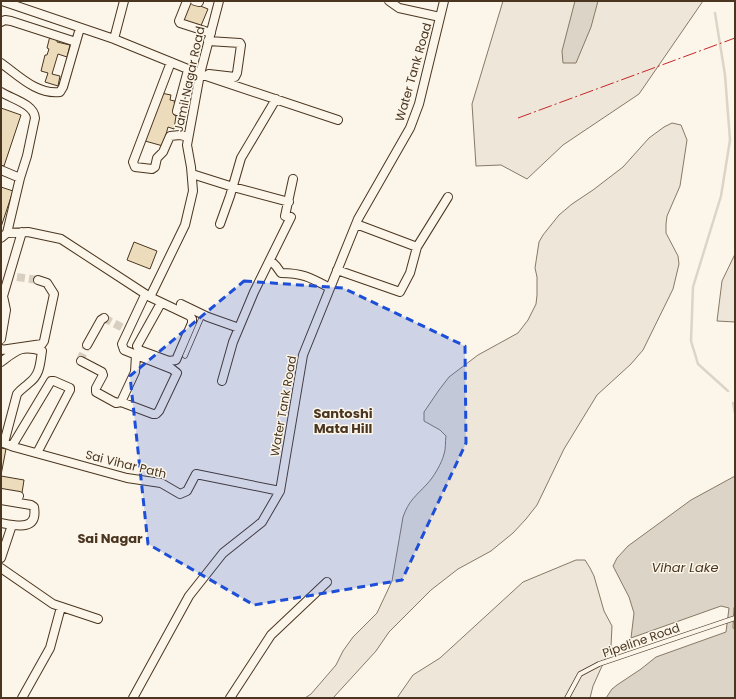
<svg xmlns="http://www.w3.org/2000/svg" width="736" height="699" font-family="Poppins,sans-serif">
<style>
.green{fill:#ede6d9;stroke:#887966}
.water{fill:#dcd4c6;stroke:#887966}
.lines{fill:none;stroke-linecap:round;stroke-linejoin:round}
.stream{stroke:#dcd4c6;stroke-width:2.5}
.building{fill:#ecdcbc;stroke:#4a3520}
.street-tunnel{stroke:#d8cfc1;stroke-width:8;stroke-dasharray:8 4;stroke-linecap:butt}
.lane-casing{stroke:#4a3520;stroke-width:5.5}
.street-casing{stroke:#4a3520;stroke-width:10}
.lane{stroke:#fbf6e9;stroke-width:4}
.street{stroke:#fbf6e9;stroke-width:8}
.power{stroke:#c62828;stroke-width:1;stroke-dasharray:14 3 2 3;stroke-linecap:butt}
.marked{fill:#1d4ed8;fill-opacity:0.2;stroke:#1d4ed8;stroke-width:3;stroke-dasharray:8 5;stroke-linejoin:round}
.labels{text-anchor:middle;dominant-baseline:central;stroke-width:3;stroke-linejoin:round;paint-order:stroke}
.street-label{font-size:12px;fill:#4a3520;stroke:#fbf6e9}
.neighbourhood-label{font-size:13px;font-weight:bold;fill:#4a3520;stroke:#fbf6e9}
.water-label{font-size:13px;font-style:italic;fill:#4a3520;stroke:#fbf6e9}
</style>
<rect width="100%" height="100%" fill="#fbf6e9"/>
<!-- green -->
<path class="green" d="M503,1H703L639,94L563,145L527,179L501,165L476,166L472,104Z
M672,123L681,125L687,140L680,186L667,216L666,224V233L678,256L679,264L673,289L643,350L631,364L597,395L564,449L537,505L526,519L513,533L491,551L458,569L431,590L389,632L376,651L333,698H305L311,694L336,665L343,651L353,637L377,613L392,581L403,517C409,500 416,496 427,484C433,478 442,463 444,454C446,449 445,442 446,436L440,430L424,421V412L439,390L449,377L478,355L518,333L528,320L536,304L537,295V277L535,268L539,242L543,235L559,215L572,204L593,190L623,167L649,138L664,127Z
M735,254V322L717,321L722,281Z
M576,560H585L590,568L594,576L604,611L612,626L611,646L593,686L590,698H397L413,675L440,658L523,582Z"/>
<!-- water -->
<path class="water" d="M575,1H598L591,27L576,63H563L562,51Z
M735,476V606L734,608L733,628L735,629V698H606L612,689L617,685L641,669L656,657L726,632L729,608L721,606L631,638L634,613L629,597L613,566L617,558L628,546L691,500Z"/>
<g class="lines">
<!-- stream -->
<path class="stream" d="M715,13L725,75L730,140L721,196L693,287L691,341L698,364L728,391
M733,403L735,413"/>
</g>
<!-- building -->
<path class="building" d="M188,1L208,9L200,28L180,21Z
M50,36L58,38L57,42L70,45L67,57L58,54L52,74L60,76L58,86L45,82L48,73L41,71L45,55H47L49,49L47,48Z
M161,93L171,95L170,100L175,101L174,103L176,104L173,114L176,116L174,129L168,127L163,146L145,141Z
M1,108L21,115L4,166L1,165Z
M1,187L13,191L1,227Z
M134,242L157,251L150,269L127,260Z
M1,448L6,449L1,475Z
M1,476L24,480L22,493L1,489Z"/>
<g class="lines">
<!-- street-tunnel -->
<path class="street-tunnel" d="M17,277L38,280
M104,318L123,328
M81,361V358L87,345"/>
<!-- lane casing -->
<g class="lane-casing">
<path id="lane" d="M185,356L203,314
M567,698L580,674L599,664L735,618"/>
</g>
<!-- street casing -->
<g class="street-casing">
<path id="street" d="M2,1L114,39L200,74L338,120
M187,1L179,21L180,23L211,33
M195,1L199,2
M389,1L399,8L440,17
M1,22L5,20L11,21L76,42
M114,39L124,1
M208,41L240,43L241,45L237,73L235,77L209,74
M171,62L133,162L135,167L152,169L155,167L157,158L163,152L170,136L180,135L188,137
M1,63C18,75 37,95 60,92L63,87L80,28
M1,92C12,99 34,104 35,118L27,156L20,178
M177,111L188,70
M1,170L20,178L7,233
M192,174L233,187L289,202
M220,224L230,196L241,158L276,99
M356,224L417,247
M1,238L7,233L28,232L61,239L150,297L185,225L193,191L191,167L187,145L200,74L219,1
M270,260L276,266L281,273C303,273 311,278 330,288
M337,270L400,292L410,273L417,247L448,197
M150,297L190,316L192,319V323L176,360L169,361L139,350L137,346L161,303
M181,304L208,317L239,328
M1,339L6,310L3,296L22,232
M87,345L101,320L104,318
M1,349V350L42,344L44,341L54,294L47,283L38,280
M81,361L102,372L103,375L96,388V392L116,403L121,402L153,414H156L159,411L177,373L172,369L124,350L122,344L145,295
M1,362C17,350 21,345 42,351C40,364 40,375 29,383C25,387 21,389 17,394L4,443
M222,381L233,342L254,292L291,217L285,216L293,179
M121,402L135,372L136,355
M1,442L14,447L127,478L161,483L180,494L187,491L196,474L280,491
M12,446L51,381H54L70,388V390L37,453
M1,493L19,496
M1,500L31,505L34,507C38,531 17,526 1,523
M1,558L12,525
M1,568L53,604L98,619
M22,698L50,648L61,607
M133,698L189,596L223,553L262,522L280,491L303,355L358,219L410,128L419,104L444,1
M230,698L271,635L327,582"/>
</g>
<!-- lane -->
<use href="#lane" class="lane"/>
<!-- street -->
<use href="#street" class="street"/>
<!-- power -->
<path class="power" d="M518,118L735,38"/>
</g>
<!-- marked area -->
<path class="marked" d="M244,281L343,288L465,346L466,443L402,580L254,605L148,544L130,376Z"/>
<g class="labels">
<!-- street labels -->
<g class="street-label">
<text transform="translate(413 72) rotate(-74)">Water Tank Road</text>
<text transform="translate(189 79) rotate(-78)">Jamil Nagar Road</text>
<text transform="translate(283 406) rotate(-80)">Water Tank Road</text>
<text transform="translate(126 464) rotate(14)">Sai Vihar Path</text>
<text transform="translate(641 640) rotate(-19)">Pipeline Road</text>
</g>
<!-- neighbourhood labels -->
<g class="neighbourhood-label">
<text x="343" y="413">Santoshi<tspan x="343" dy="15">Mata Hill</tspan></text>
<text x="110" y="538">Sai Nagar</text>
</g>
<!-- water labels -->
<g class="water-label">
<text x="685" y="567">Vihar Lake</text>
</g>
</g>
<!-- border -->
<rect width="736" height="699" fill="none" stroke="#4a3520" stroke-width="4"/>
</svg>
